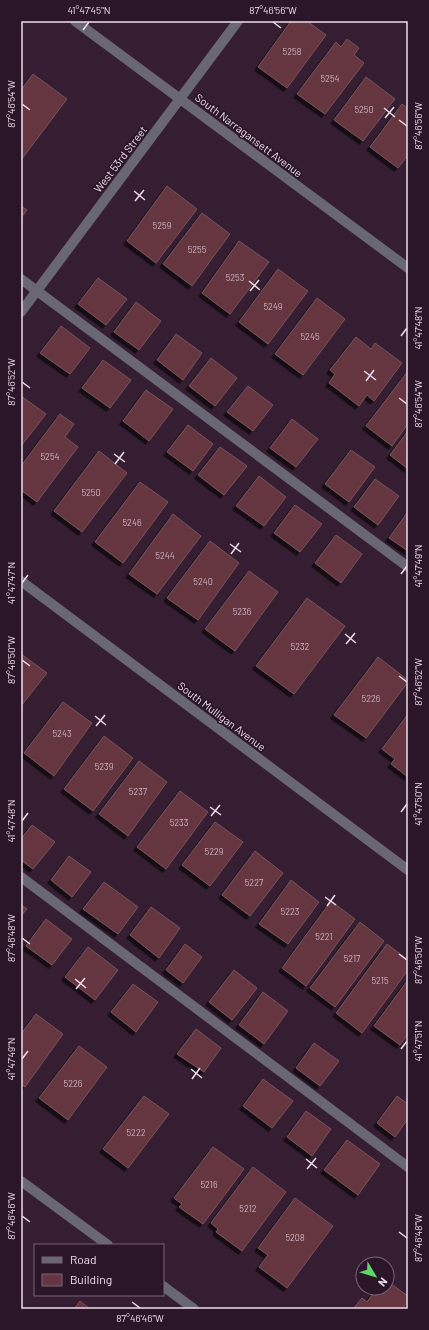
<svg xmlns="http://www.w3.org/2000/svg" width="429" height="1330" font-family="Barlow,sans-serif">
<style>
.building{fill:#653641;stroke:#76535a;filter:url(#shadow)}
.lines{fill:none;stroke-linecap:round;stroke-linejoin:round}
.lane{stroke:#6a6775;stroke-width:10}
.street{stroke:#6a6775;stroke-width:10}
.ticks{fill:none;stroke:#edddea;stroke-width:1.5}
.labels{text-anchor:middle;dominant-baseline:central;stroke-width:3.5;stroke-linejoin:round;paint-order:stroke}
.number-label{font-size:9px;fill:#cbb3c0}
.street-label{font-size:11px;fill:#edddea;stroke:#2b1528}
.neatline{fill:none;stroke:#edddea;stroke-width:1.5}
.ticks-label{font-size:10px;text-anchor:middle;fill:#edddea}
</style>
<defs>
<filter id="shadow"><feDropShadow dx="-3.5" dy="3.5" stdDeviation="0" flood-color="#0009"/></filter>
</defs>
<rect width="100%" height="100%" fill="#351e32"/>
<!-- building -->
<path class="building" d="M291,21H307L326,35L287,88L258,67Z
M347,39L359,48L354,55L364,63L325,114L297,94L336,42L341,47Z
M33,74L67,99L21,160V90Z
M366,77L395,99L363,141L334,120Z
M402,104L408,108V155L398,168L370,147Z
M167,186L197,209L156,263L127,241Z
M21,206L27,210L21,218Z
M202,213L230,234L192,286L163,264Z
M239,241L269,262L230,314L202,293Z
M278,269L308,291L268,344L239,322Z
M98,278L127,299L106,325L78,304Z
M317,298L345,319L303,375L275,354Z
M136,302L161,321L139,350L114,332Z
M61,326L90,348L70,374L40,353Z
M176,334L202,353L183,380L157,360Z
M356,337L371,349L375,343L402,363L374,401L367,395L359,406L329,383L335,374L330,370Z
M211,358L237,378L215,406L189,386Z
M103,360L131,380L110,408L82,388Z
M408,371V424L392,446L366,426Z
M248,386L273,405L253,431L227,412Z
M146,390L173,409L149,441L123,421Z
M21,396L46,414L21,446Z
M60,414L74,424L65,437L78,447L37,502L21,490V466Z
M292,419L318,439L296,467L270,448Z
M188,425L213,444L193,471L167,452Z
M408,431V469L390,455Z
M220,447L247,466L224,495L198,475Z
M351,450L375,467L349,502L325,484Z
M99,451L127,473L82,532L54,511Z
M259,476L286,497L264,526L236,506Z
M375,479L399,496L378,525L354,507Z
M140,482L168,502L123,563L95,542Z
M295,505L322,524L300,552L274,533Z
M407,513L408,514V551L389,538Z
M173,514L201,536L157,594L129,574Z
M336,535L362,554L341,583L315,563Z
M210,541L239,563L198,620L167,598Z
M249,571L278,592L235,651L205,629Z
M307,598L345,626L294,694L256,666Z
M21,654L47,673L21,706Z
M378,657L408,680V682L366,738L334,715Z
M63,702L92,723L54,776L24,753Z
M408,714V777L391,764L395,759L382,749Z
M104,736L133,758L93,811L64,789Z
M139,761L167,782L128,836L99,814Z
M180,791L208,812L166,869L137,847Z
M215,822L243,842L210,886L182,865Z
M32,825L55,842L33,869L21,860V839Z
M255,851L283,873L250,916L222,895Z
M69,856L91,872L72,897L51,880Z
M291,880L319,902L288,944L259,924Z
M104,882L138,907L118,934L83,909Z
M331,901L355,919L306,986L282,968Z
M21,905L27,909L21,916Z
M151,907L180,928L159,958L130,935Z
M46,919L72,939L52,965L26,946Z
M360,922L384,941L335,1007L310,988Z
M185,944L202,957L183,983L166,970Z
M387,944L408,960V970L362,1033L336,1013Z
M88,947L118,970L95,1000L65,977Z
M234,970L257,988L232,1020L209,1002Z
M408,980V1034L400,1045L374,1026Z
M133,984L158,1002L136,1032L111,1012Z
M263,992L288,1011L264,1044L239,1025Z
M36,1014L63,1034L25,1087L21,1084V1034Z
M196,1029L221,1048L204,1072L177,1054Z
M314,1043L339,1061L320,1086L296,1068Z
M79,1046L107,1067L68,1120L39,1098Z
M263,1079L293,1101L272,1128L243,1106Z
M144,1096L169,1114L128,1168L103,1149Z
M397,1096L408,1104V1119L395,1137L377,1123Z
M306,1111L331,1129L312,1156L287,1137Z
M347,1140L380,1164L358,1195L324,1170Z
M213,1147L244,1169L203,1224L179,1207L182,1204L174,1198Z
M253,1167L286,1192L242,1251L216,1232L218,1229L211,1223Z
M295,1198L333,1226L287,1288L259,1267L268,1255L258,1248Z
M387,1281L408,1296V1301L402,1309H353L362,1298L367,1302L377,1288H387Z
M80,1301L90,1309H74Z"/>
<g class="lines">
<!-- lane -->
<path class="lane" d="M21,279L408,567
M21,877L408,1167"/>
<!-- street -->
<path class="street" d="M75,21L408,268
M21,312L238,21
M21,581L408,870
M21,1181L108,1245
M163,1286L194,1309"/>
</g>
<!-- ticks -->
<path class="ticks" d="M273,22L281,28M83,30L89,22M22,104L30,110M384,108L395,117M385,118L394,107M399,120L407,126M134,191L145,200M135,201L144,190M249,281L260,290M250,291L259,280M401,336L407,328M364,371L376,380M366,381L374,370M22,382L30,388M399,398L407,404M114,454L125,462M115,464L124,452M230,544L241,552M231,554L239,543M401,574L407,566M22,583L28,575M345,634L356,643M346,644L355,633M22,660L30,666M399,676L407,682M95,716L106,725M96,726L105,715M210,807L221,815M401,812L407,804M211,816L220,805M22,821L28,813M325,897L336,905M327,906L335,895M22,938L30,944M399,954L407,960M75,979L86,988M76,989L85,978M401,1049L407,1041M22,1059L28,1051M191,1069L202,1078M192,1079L200,1068M306,1159L317,1168M307,1169L316,1158M22,1216L30,1222M399,1232L407,1238M132,1302L140,1308"/>
<g class="labels">
<!-- number labels -->
<g class="number-label">
<text x="292" y="51">5258</text>
<text x="330" y="78">5254</text>
<text x="364" y="109">5250</text>
<text x="162" y="225">5259</text>
<text x="197" y="249">5255</text>
<text x="235" y="277">5253</text>
<text x="273" y="306">5249</text>
<text x="310" y="336">5245</text>
<text x="50" y="456">5254</text>
<text x="91" y="492">5250</text>
<text x="132" y="522">5246</text>
<text x="165" y="555">5244</text>
<text x="203" y="581">5240</text>
<text x="242" y="611">5236</text>
<text x="300" y="646">5232</text>
<text x="371" y="698">5226</text>
<text x="62" y="733">5243</text>
<text x="104" y="766">5239</text>
<text x="138" y="791">5237</text>
<text x="179" y="822">5233</text>
<text x="214" y="851">5229</text>
<text x="254" y="882">5227</text>
<text x="290" y="911">5223</text>
<text x="324" y="936">5221</text>
<text x="352" y="958">5217</text>
<text x="380" y="980">5215</text>
<text x="73" y="1083">5226</text>
<text x="136" y="1132">5222</text>
<text x="209" y="1184">5216</text>
<text x="248" y="1208">5212</text>
<text x="295" y="1237">5208</text>
</g>
<!-- street labels -->
<g class="street-label">
<text transform="translate(249 135) rotate(37)">South Narragansett Avenue</text>
<text transform="translate(120 159) rotate(-53)">West 53rd Street</text>
<text transform="translate(222 716) rotate(37)">South Mulligan Avenue</text>
</g>
</g>
<!-- border -->
<rect width="429" height="1330" fill="none" stroke="#2b1528" stroke-width="44"/>
<!-- legend -->
<rect x="34" y="1244" width="130" height="52" fill="#2b1528" stroke="#796576"/>
<rect x="42" y="1257" width="20" height="6" fill="#6a6775" stroke="#796576"/>
<text x="70" y="1264" font-size="12" fill="#edddea">Road</text>
<rect x="42" y="1274" width="20" height="12" fill="#653641" stroke="#796576"/>
<text x="70" y="1284" font-size="12" fill="#edddea">Building</text>
<!-- north arrow -->
<g transform="translate(375 1276) rotate(128)"><circle r="19" fill="#2b1528" stroke="#796576"/>
<path d="M0-3L7 15L0 10L-7 15Z" fill="#5fd56b"/>
<text y="-6" font-size="11" font-weight="bold" text-anchor="middle" fill="#edddea">N</text>
</g>
<rect x="22" y="22" width="385" height="1286" class="neatline"/>
<g class="ticks-label">
<text x="89" y="14">41°47'45"N</text>
<text x="273" y="14">87°46'56"W</text>
<text transform="translate(11 104) rotate(-90)" y="4">87°46'54"W</text>
<text transform="translate(418 126) rotate(-90)" y="4">87°46'56"W</text>
<text transform="translate(418 328) rotate(-90)" y="4">41°47'48"N</text>
<text transform="translate(11 382) rotate(-90)" y="4">87°46'52"W</text>
<text transform="translate(418 404) rotate(-90)" y="4">87°46'54"W</text>
<text transform="translate(418 566) rotate(-90)" y="4">41°47'49"N</text>
<text transform="translate(11 583) rotate(-90)" y="4">41°47'47"N</text>
<text transform="translate(11 660) rotate(-90)" y="4">87°46'50"W</text>
<text transform="translate(418 682) rotate(-90)" y="4">87°46'52"W</text>
<text transform="translate(418 804) rotate(-90)" y="4">41°47'50"N</text>
<text transform="translate(11 821) rotate(-90)" y="4">41°47'48"N</text>
<text transform="translate(11 938) rotate(-90)" y="4">87°46'48"W</text>
<text transform="translate(418 960) rotate(-90)" y="4">87°46'50"W</text>
<text transform="translate(418 1041) rotate(-90)" y="4">41°47'51"N</text>
<text transform="translate(11 1059) rotate(-90)" y="4">41°47'49"N</text>
<text transform="translate(11 1216) rotate(-90)" y="4">87°46'46"W</text>
<text transform="translate(418 1238) rotate(-90)" y="4">87°46'48"W</text>
<text x="140" y="1322">87°46'46"W</text>
</g>
</svg>
